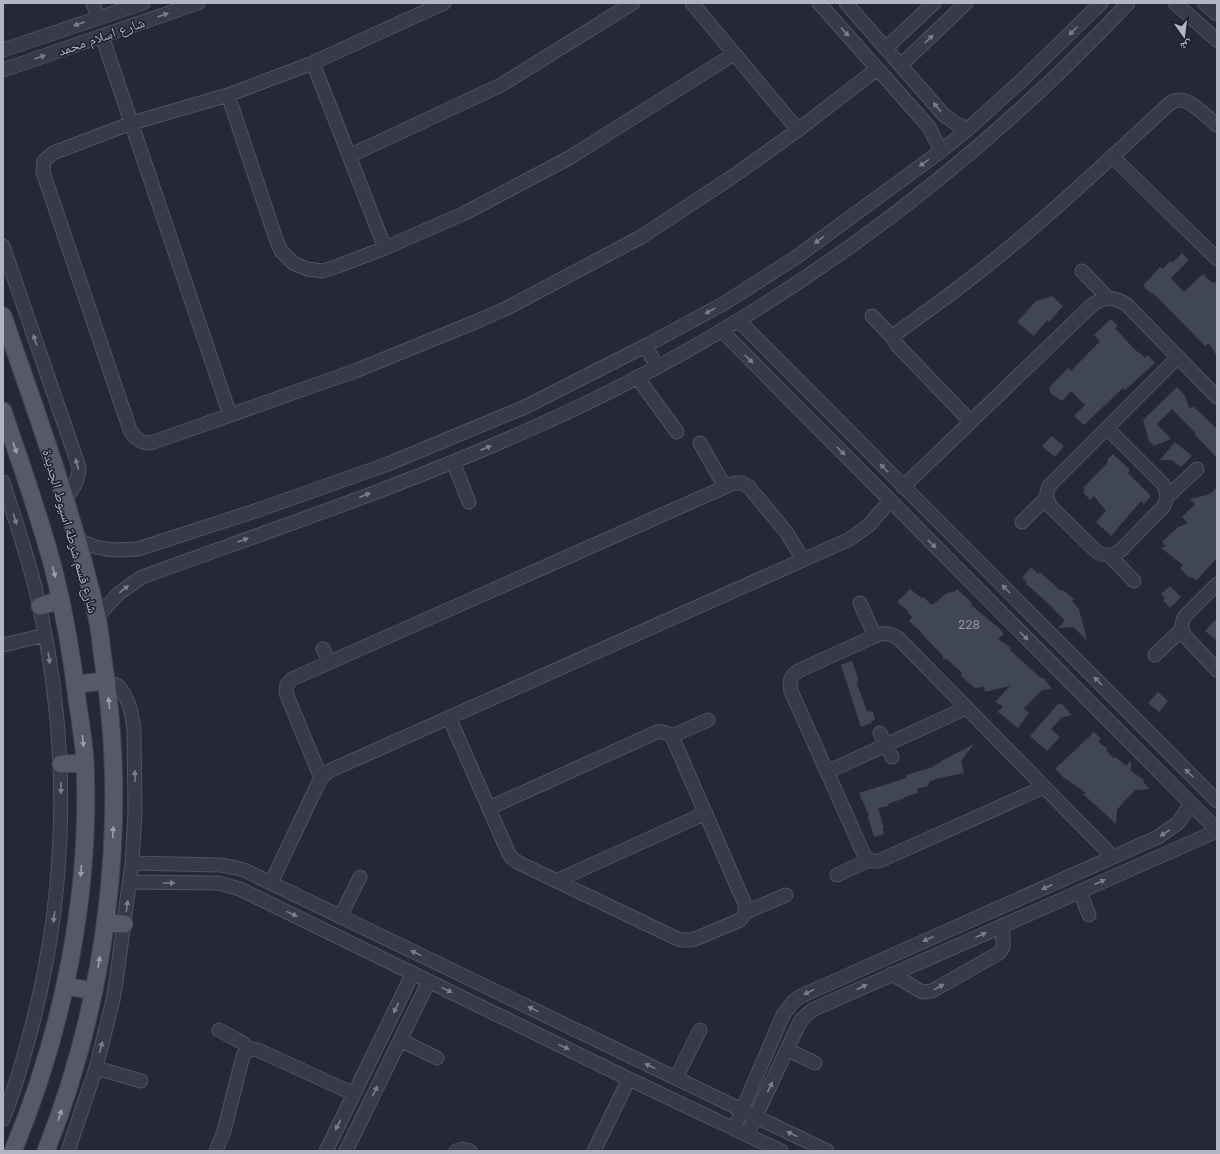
<svg xmlns="http://www.w3.org/2000/svg" width="1220" height="1154" font-family="Inter,'Noto Naskh Arabic',sans-serif">
<style>
.building{fill:#414656}
.lines{fill:none;stroke-linecap:round;stroke-linejoin:round}
.minor-casing{stroke:#4f535f;stroke-width:15}
.major-casing{stroke:#414450;stroke-width:19}
.minor{stroke:#383b47;stroke-width:13}
.major{stroke:#565a67;stroke-width:17}
.oneway{fill:#7b7f8b}
.oneway2{fill:#9b9fac}
.labels{text-anchor:middle;dominant-baseline:central;stroke-width:3;stroke-linejoin:round;paint-order:stroke}
.number-label{font-size:12px;fill:#969aa8}
.street-label{font-size:14px;fill:#b2b6c3;stroke:#1d202c}
</style>
<rect width="100%" height="100%" fill="#242837"/>
<!-- building -->
<path class="building" d="M1182,253L1189,260L1171,278L1184,292L1203,274L1211,282L1217,283V356L1209,343L1205,346L1153,293L1152,294L1143,286L1160,267L1163,269L1170,261L1172,263Z
M1052,296L1063,306L1049,322L1047,320L1034,336L1017,322L1036,301Z
M1111,319L1118,326L1115,328L1137,352L1138,351L1145,358L1148,355L1155,363L1125,390L1123,388L1084,425L1074,416L1085,405L1071,391L1062,401L1051,394L1049,388L1068,368L1071,371L1100,341L1094,335Z
M1177,387L1185,396L1189,408L1194,407L1217,429V458L1195,435L1196,434L1172,409L1157,424L1171,439L1154,446L1149,441L1143,420Z
M1052,436L1064,446L1055,457L1042,446Z
M1175,442L1192,456L1181,467L1171,460H1160Z
M1113,454L1130,470L1128,473L1151,496L1144,504L1141,501L1111,536L1096,522L1106,511L1094,496L1090,500L1083,492L1085,490L1083,488L1108,462L1107,460Z
M1217,487V558L1197,580L1191,577L1189,578L1180,568L1183,565L1161,548L1166,546L1162,542L1178,527L1188,523L1182,517L1195,504L1190,499L1207,495L1209,494H1210Z
M1031,567L1038,574L1040,572L1061,591L1063,590L1074,599L1072,601L1079,609L1087,640L1073,627L1058,628L1065,621L1048,603L1026,584L1027,582L1022,578Z
M1170,586L1181,597L1170,608L1163,600L1165,598L1161,594Z
M910,589L922,598L923,597L932,605L947,593L954,592L957,589L972,603L971,605L999,628L1004,634L998,639L1011,648L1010,650L1042,679L1043,677L1052,689L1042,690L1025,707L1024,709L1029,713L1018,728L998,712L1003,706L995,702L1010,686L985,692L984,687L975,688L961,676L962,673L947,659L943,660V656L922,634V633L909,621L912,617L908,613L909,612L897,602Z
M1217,618V641L1205,631Z
M852,661L858,678L857,684L867,711L873,712L875,720L871,721L872,723L861,727L841,665Z
M1158,692L1168,701L1159,712L1148,703Z
M1058,704H1062L1072,715L1061,718L1051,729L1060,737L1047,751L1030,736Z
M1094,732L1101,739L1098,742L1107,748V751L1112,757L1117,758L1126,766L1131,760V771L1144,780L1143,782L1150,789L1135,790L1121,805L1117,810L1116,824L1083,794L1086,793L1063,777L1055,769Z
M974,744L961,761L964,773L935,779V780L930,781L928,786L917,789L918,793L904,797L905,798L888,804L889,806L878,808L884,828H882L884,834L874,837L868,817L869,816L859,793L903,779L906,778V775L933,767V766L940,763L941,761Z"/>
<g class="lines">
<!-- minor casing -->
<g class="minor-casing">
<path id="minor" d="M93,3L98,18
M444,3L310,64L228,95L132,123L53,153L44,161L43,172L130,430C135,439 141,443 151,443L355,371L480,320L507,308L641,237L732,177L798,130L877,69
M692,3L798,130
M819,3L929,127L941,151
M846,3L944,115L955,123L968,129
M1175,3L1217,40
M1204,3L1217,14
M102,36L230,415
M886,48L934,3
M3,50L143,3
M313,63L385,248
M901,65L966,3
M3,70L198,3
M228,95L275,236L281,251L293,263L307,269L323,271L338,266L385,248L465,213L569,158L734,54
M349,156L501,85L633,3
M1112,156L1217,259
M3,246L79,467C79,480 74,489 65,498
M1082,271L1108,298
M872,316L894,339
M739,321L1217,801
M722,331L1217,830
M646,346L657,367
M637,377L677,432
M971,422L897,345L894,339L897,333C921,315 946,298 970,279C1039,226 1104,164 1168,105C1171,102 1175,100 1180,100C1191,100 1208,118 1217,125
M1107,428L1163,484C1168,492 1168,499 1163,507L1121,550C1113,556 1106,557 1097,552L1052,508C1046,501 1045,494 1049,486C1092,443 1135,400 1178,357
M700,443L725,487
M453,462L469,502
M3,482C16,522 30,562 39,604C70,743 68,888 32,1026C24,1057 15,1089 3,1119
M903,487L1091,306C1104,296 1112,296 1126,304L1217,397
M1168,496L1197,469
M1022,522L1047,497
M77,540L96,547L106,549L116,550L138,549L258,510L388,464L525,407L649,344L723,304L795,258L941,151L968,129L1022,80L1101,3
M1110,556L1134,581
M1217,584L1185,616C1181,623 1181,628 1184,635L1217,670
M860,603L875,636
M97,617L119,593L142,577C274,529 409,484 537,426C760,327 961,181 1128,3
M3,645L45,635
M323,649L330,662
M1155,655L1182,629
M449,717L508,852L512,858L519,863L680,940H690L695,939L740,920L746,912L744,902L674,741C670,733 665,731 657,732L489,808
M880,733L892,757
M672,736L708,720
M827,772L966,708
M321,778L286,693L287,685L292,679L734,483H742L749,487L787,533L803,560
M1044,787L879,861C873,862 869,861 865,857L791,691C789,682 790,677 798,671L875,636C885,632 891,633 899,639L1113,857
M132,863L220,865L232,867L244,870L827,1151
M837,875L869,860
M556,881L706,813
M130,882L218,883L240,889L629,1079L781,1151
M271,883L317,786L321,778L329,771L850,539L868,526L890,501
M1080,892L1089,915
M746,912L786,895
M340,917L360,877
M892,974L922,992L932,991L999,953L1003,947V925
M219,1030L243,1043L249,1049
M400,1040L437,1058
M788,1050L815,1063
M96,1068L141,1081
M676,1078L700,1030
M734,1129L783,1015L793,1002L799,997L1158,837L1178,823L1191,804
M747,1135L798,1026L802,1019L812,1010L1217,831
M68,1151L96,1068L113,1000L116,982L132,863L135,812L134,730C132,715 129,697 118,686C115,684 110,682 107,681
M216,1151L224,1131L243,1056L249,1049L258,1050L354,1094
M326,1151L413,973
M346,1151L429,981
M456,1151L462,1149L470,1151
M594,1151L629,1079"/>
</g>
<!-- major casing -->
<g class="major-casing">
<path id="major" d="M3,316C37,415 74,514 97,617C100,631 101,645 103,659C129,823 107,997 46,1151
M3,411C21,465 41,519 55,575C65,616 72,657 77,699C80,720 84,742 85,763C91,894 63,1031 13,1151
M40,606L61,600
M76,684L107,681
M61,764L85,763
M105,923L124,924
M66,986L94,991"/>
</g>
<!-- minor -->
<use href="#minor" class="minor"/>
<!-- major -->
<use href="#major" class="major"/>
</g>
<!-- one-way arrows -->
<defs><path id="oneway-solid" d="M-6-.8H1V-3.2L6.5 0L1 3.2V.8H-6Z"/></defs>
<g class="oneway">
<use href="#oneway-solid" transform="translate(163 15) rotate(-19)"/>
<use href="#oneway-solid" transform="translate(79 24) rotate(161)"/>
<use href="#oneway-solid" transform="translate(1073 31) rotate(135)"/>
<use href="#oneway-solid" transform="translate(845 32) rotate(48)"/>
<use href="#oneway-solid" transform="translate(929 39) rotate(-43)"/>
<use href="#oneway-solid" transform="translate(40 57) rotate(-19)"/>
<use href="#oneway-solid" transform="translate(937 107) rotate(-131)"/>
<use href="#oneway-solid" transform="translate(924 163) rotate(144)"/>
<use href="#oneway-solid" transform="translate(819 240) rotate(144)"/>
<use href="#oneway-solid" transform="translate(710 311) rotate(151)"/>
<use href="#oneway-solid" transform="translate(35 340) rotate(-109)"/>
<use href="#oneway-solid" transform="translate(749 359) rotate(45)"/>
<use href="#oneway-solid" transform="translate(486 448) rotate(-23)"/>
<use href="#oneway-solid" transform="translate(841 451) rotate(45)"/>
<use href="#oneway-solid" transform="translate(77 464) rotate(-105)"/>
<use href="#oneway-solid" transform="translate(884 468) rotate(-135)"/>
<use href="#oneway-solid" transform="translate(365 495) rotate(-21)"/>
<use href="#oneway-solid" transform="translate(15 519) rotate(72)"/>
<use href="#oneway-solid" transform="translate(243 540) rotate(-20)"/>
<use href="#oneway-solid" transform="translate(932 544) rotate(45)"/>
<use href="#oneway-solid" transform="translate(124 589) rotate(-39)"/>
<use href="#oneway-solid" transform="translate(1006 589) rotate(-135)"/>
<use href="#oneway-solid" transform="translate(1024 636) rotate(45)"/>
<use href="#oneway-solid" transform="translate(49 658) rotate(81)"/>
<use href="#oneway-solid" transform="translate(1098 681) rotate(-135)"/>
<use href="#oneway-solid" transform="translate(1189 773) rotate(-135)"/>
<use href="#oneway-solid" transform="translate(135 776) rotate(-91)"/>
<use href="#oneway-solid" transform="translate(61 788) rotate(90)"/>
<use href="#oneway-solid" transform="translate(1165 833) rotate(147)"/>
<use href="#oneway-solid" transform="translate(1100 882) rotate(-24)"/>
<use href="#oneway-solid" transform="translate(169 883)"/>
<use href="#oneway-solid" transform="translate(1047 887) rotate(156)"/>
<use href="#oneway-solid" transform="translate(127 906) rotate(-82)"/>
<use href="#oneway-solid" transform="translate(292 914) rotate(26)"/>
<use href="#oneway-solid" transform="translate(54 917) rotate(97)"/>
<use href="#oneway-solid" transform="translate(981 935) rotate(-24)"/>
<use href="#oneway-solid" transform="translate(928 939) rotate(156)"/>
<use href="#oneway-solid" transform="translate(416 953) rotate(-154)"/>
<use href="#oneway-solid" transform="translate(862 987) rotate(-24)"/>
<use href="#oneway-solid" transform="translate(939 987) rotate(-29)"/>
<use href="#oneway-solid" transform="translate(447 990) rotate(26)"/>
<use href="#oneway-solid" transform="translate(809 992) rotate(154)"/>
<use href="#oneway-solid" transform="translate(396 1008) rotate(116)"/>
<use href="#oneway-solid" transform="translate(533 1009) rotate(-154)"/>
<use href="#oneway-solid" transform="translate(101 1047) rotate(-76)"/>
<use href="#oneway-solid" transform="translate(564 1047) rotate(26)"/>
<use href="#oneway-solid" transform="translate(650 1066) rotate(-154)"/>
<use href="#oneway-solid" transform="translate(770 1087) rotate(-64)"/>
<use href="#oneway-solid" transform="translate(375 1091) rotate(-64)"/>
<use href="#oneway-solid" transform="translate(338 1125) rotate(116)"/>
<use href="#oneway-solid" transform="translate(792 1134) rotate(-154)"/>
</g>
<g class="oneway2">
<use href="#oneway-solid" transform="translate(15 448) rotate(71)"/>
<use href="#oneway-solid" transform="translate(54 572) rotate(76)"/>
<use href="#oneway-solid" transform="translate(109 703) rotate(-96)"/>
<use href="#oneway-solid" transform="translate(83 741) rotate(84)"/>
<use href="#oneway-solid" transform="translate(113 832) rotate(-87)"/>
<use href="#oneway-solid" transform="translate(81 871) rotate(94)"/>
<use href="#oneway-solid" transform="translate(99 962) rotate(-81)"/>
<use href="#oneway-solid" transform="translate(60 1115) rotate(-72)"/>
</g>
<g class="labels">
<!-- number labels -->
<g class="number-label">
<text x="969" y="624">228</text>
</g>
<!-- street labels -->
<g class="street-label">
<text transform="translate(101 36) rotate(-19)">شارع اسلام محمد</text>
<text transform="translate(71 531) rotate(74)">شارع قسم شرطة اسيوط الجديدة</text>
</g>
</g>
<!-- border -->
<rect width="1220" height="1154" fill="none" stroke="#b2b6c3" stroke-width="8"/>
<!-- north arrow -->
<g transform="translate(1184 36) rotate(166)" stroke="#1d202c" stroke-width="3" paint-order="stroke">
<path d="M0-3L7 15L0 10L-7 15Z" fill="#b2b6c3"/>
<text y="-6" font-size="11" font-weight="bold" text-anchor="middle" fill="#b2b6c3">ش</text>
</g>
</svg>
